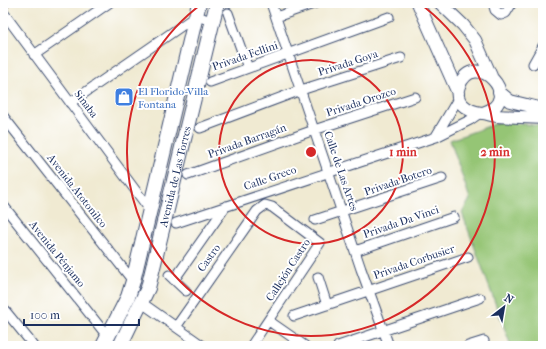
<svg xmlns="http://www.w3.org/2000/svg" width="546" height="349" font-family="'IM FELL French Canon',serif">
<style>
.green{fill:#95c575;stroke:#587a6a}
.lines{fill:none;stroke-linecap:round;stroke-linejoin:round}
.street-casing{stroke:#3b4b6f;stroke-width:11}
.secondary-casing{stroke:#3b4b6f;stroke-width:14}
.primary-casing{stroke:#3b4b6f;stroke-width:16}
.street{stroke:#fff;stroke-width:9}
.secondary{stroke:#fff;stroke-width:12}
.primary{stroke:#fff;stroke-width:14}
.ring{fill:none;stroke:#d62828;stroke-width:2}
.labels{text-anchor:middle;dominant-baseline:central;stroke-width:4;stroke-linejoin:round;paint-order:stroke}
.street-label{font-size:11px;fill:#1b2f5e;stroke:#fff}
.shop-label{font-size:11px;fill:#366cbe;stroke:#fff;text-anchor:start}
.centre{fill:#d62828;stroke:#fff;stroke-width:2}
.ring-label{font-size:12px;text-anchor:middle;font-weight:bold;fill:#d62828;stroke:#fff;stroke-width:4;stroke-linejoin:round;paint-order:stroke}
</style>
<rect width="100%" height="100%" fill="#fff"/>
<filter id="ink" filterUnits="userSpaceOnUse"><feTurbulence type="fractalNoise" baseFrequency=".025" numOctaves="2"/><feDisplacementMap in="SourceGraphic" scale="8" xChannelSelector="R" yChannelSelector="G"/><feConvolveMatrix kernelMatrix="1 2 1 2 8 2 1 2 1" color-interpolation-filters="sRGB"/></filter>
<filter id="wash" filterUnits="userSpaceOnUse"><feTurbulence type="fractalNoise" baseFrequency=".012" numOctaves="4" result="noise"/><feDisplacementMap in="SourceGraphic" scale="16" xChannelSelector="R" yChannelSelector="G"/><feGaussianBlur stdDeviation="0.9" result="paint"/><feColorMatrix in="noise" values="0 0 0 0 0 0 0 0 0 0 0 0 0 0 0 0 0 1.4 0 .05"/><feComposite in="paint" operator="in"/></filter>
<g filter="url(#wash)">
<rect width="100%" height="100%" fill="#f0ead2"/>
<!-- green -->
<path class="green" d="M506,120L513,123L543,126V346H511L462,213L470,199L450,140Z"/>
</g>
<g filter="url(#ink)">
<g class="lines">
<!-- street casing -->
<g class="street-casing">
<path id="street" d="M271,3L361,269L389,346
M493,3L495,10L501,15L506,13L512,3
M3,4L5,3
M3,12L150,210
M228,13L248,68
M276,17L316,3
M34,55L109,3
M533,64L543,46
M210,82L389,17
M70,103L196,16L212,21
M3,116L133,281
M200,128L301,90L401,58
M436,136L459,97
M188,175L314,130L415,97
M3,205L108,337
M315,220L442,178
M176,223L436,137L470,120L480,113
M355,251L454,217
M169,275L186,291
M318,277L327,305
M174,280L226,206
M142,303L203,346
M3,308L34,346
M294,316L468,257
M269,321L305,346
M176,327L257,211L265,205L272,207L320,243L251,346
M338,346L480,298
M468,346L484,341"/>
</g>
<!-- secondary casing -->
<g class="secondary-casing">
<path id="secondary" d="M418,3L458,93
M440,3L463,25L475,40L491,76
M499,92L510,101L543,109
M483,113C526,100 475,46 459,86C453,102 468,112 482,113C487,113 492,116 497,116C512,117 528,117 543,118"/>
</g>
<!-- primary casing -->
<g class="primary-casing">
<g id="primary">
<path d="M103,346L128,297L133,281L199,3"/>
<path id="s1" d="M120,346L148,288L217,3"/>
</g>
</g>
<!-- street -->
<use href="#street" class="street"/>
<!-- secondary -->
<use href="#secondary" class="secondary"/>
<!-- primary -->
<use href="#primary" class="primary"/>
</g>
</g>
<!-- distance rings -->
<g class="ring">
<circle cx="311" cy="152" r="92"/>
<path d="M419 3A184 184 0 1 1 203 3"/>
</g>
<!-- icons -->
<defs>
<g id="shop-square" transform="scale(1)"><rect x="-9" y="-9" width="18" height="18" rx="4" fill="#3f7fe0" stroke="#fff"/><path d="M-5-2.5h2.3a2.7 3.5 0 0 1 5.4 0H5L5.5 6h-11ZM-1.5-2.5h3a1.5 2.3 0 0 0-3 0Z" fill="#fff"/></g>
</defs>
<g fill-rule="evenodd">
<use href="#shop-square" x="124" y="97"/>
</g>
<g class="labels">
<!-- street labels -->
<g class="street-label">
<text transform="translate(245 56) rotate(-19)">Privada Fellini</text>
<text transform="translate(348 63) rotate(-18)">Privada Goya</text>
<text transform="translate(361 102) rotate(-18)">Privada Orozco</text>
<text transform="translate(86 104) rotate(53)">Sinaba</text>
<text transform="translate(247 141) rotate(-20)">Privada Barragán</text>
<text transform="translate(341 171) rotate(71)">Calle de Las Artes</text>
<text stroke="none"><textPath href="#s1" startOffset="179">Avenida de Las Torres</textPath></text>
<text transform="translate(270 178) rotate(-19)">Calle Greco</text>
<text transform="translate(398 181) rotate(-19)">Privada Botero</text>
<text transform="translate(77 191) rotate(52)">Avenida Atotonilco</text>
<text transform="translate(401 222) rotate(-19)">Privada Da Vinci</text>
<text transform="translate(57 254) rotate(51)">Avenida Pénjamo</text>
<text transform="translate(209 258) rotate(-55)">Castro</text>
<text transform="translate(414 262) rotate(-19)">Privada Corbusier</text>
<text transform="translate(288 270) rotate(-57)">Callejón Castro</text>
</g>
<!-- shop labels -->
<g class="shop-label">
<text x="138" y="91">El Florido-Villa<tspan x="138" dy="13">Fontana</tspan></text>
</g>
</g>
<circle cx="311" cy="152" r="6" class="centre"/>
<g class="ring-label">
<text x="403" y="156">1 min</text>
<text x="495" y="156">2 min</text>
</g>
<!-- margin -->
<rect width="546" height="349" fill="none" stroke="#fff" stroke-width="16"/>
<!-- north arrow -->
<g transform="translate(504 307) rotate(31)" stroke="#ffffff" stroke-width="3" paint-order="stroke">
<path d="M0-3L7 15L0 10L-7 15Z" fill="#1b2f5e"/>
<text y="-6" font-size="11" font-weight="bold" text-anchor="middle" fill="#1b2f5e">N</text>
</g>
<!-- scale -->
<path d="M24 319v6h115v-6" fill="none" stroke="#1b2f5e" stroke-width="2"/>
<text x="30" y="319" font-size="12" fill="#1b2f5e" stroke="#ffffff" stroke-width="3" paint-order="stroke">100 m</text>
</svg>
